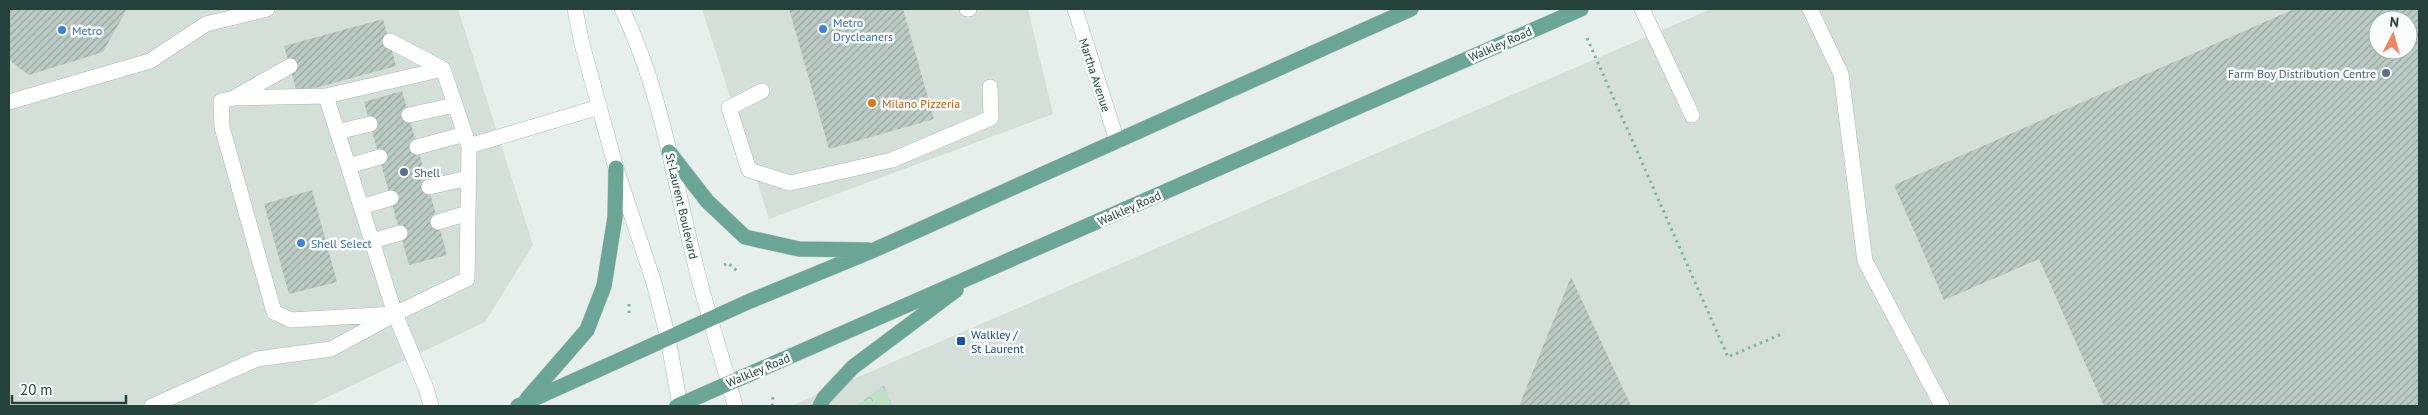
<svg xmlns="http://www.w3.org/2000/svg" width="2428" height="415" font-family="'PT Sans',sans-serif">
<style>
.built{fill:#d4dfda;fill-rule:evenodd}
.park{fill:url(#park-crowns)}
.building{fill:url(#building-hatch);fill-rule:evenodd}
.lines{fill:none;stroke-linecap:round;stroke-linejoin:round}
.lane-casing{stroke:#a8b8b2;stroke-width:16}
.street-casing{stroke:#a8b8b2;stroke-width:16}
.secondary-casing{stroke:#a4bbb3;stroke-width:16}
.primary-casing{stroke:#c2cac8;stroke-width:16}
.path{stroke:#86b3a5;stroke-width:3;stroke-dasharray:2.5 4;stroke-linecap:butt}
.lane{stroke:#fff;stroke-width:15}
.street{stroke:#fff;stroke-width:15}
.secondary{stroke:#fff;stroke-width:15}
.primary{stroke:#6aa596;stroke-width:15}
.shop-dot{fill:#3f7fe0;stroke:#f7fbf9;stroke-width:2}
.service-dot{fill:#5c6f8a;stroke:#f7fbf9;stroke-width:2}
.food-dot{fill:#e8710a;stroke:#f7fbf9;stroke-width:2}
.transit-dot{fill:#1a4fb4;stroke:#f7fbf9;stroke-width:2}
.labels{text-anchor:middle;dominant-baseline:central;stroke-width:5;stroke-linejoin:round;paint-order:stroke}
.shop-label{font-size:12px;fill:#366cbe;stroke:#f7fbf9;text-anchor:start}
.street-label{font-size:12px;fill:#24423a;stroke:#f7fbf9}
.service-label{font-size:12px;fill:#4e5e75;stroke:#f7fbf9;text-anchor:end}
.food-label{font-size:12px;fill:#c56008;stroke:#f7fbf9;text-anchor:start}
.transit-label{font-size:12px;fill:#164399;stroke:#f7fbf9;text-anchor:start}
</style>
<defs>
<pattern id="park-crowns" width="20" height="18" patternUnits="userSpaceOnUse" patternTransform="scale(1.25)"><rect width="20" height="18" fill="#bfe0c8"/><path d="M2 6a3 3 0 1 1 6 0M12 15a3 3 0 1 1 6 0" fill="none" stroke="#a4c1ad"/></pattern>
<pattern id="building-hatch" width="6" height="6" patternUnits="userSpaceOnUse" patternTransform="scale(1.25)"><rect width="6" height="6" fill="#bbcac4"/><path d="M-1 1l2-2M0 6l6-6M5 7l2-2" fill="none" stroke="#98a6a0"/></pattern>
</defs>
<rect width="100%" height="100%" fill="#e6efeb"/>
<!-- built -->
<path class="built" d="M9,9H458L533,245L485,322L309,406H9Z
M702,9H1028L1053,114L769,219Z
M1711,9H2419V406H791ZM2378,20H2408V50H2378Z"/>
<!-- park -->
<path class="park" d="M884,385L893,406H856Z"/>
<!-- building -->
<path class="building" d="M9,9H127L103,52L29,75L9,60Z
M789,9H903L934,119L829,149Z
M2294,9H2419V406H2104L2039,259L1944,300L1894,185ZM2378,20H2408V50H2378Z
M383,19L396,66L297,93L284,46Z
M402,91L447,255L409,265L364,102Z
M312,190L337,282L289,294L264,204Z
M1571,277L1631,406H1519Z"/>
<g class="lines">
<!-- lane casing -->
<g class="lane-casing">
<path id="lane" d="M967,9H969
M1642,9L1692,115
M1810,9L1841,74L1865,261L1942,406
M390,41L443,69
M762,91L729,108L749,170L790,183L892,160L991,118L990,87
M237,96L290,66
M326,96L234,98L221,101L222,127L274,312L291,320L395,314
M9,102L150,61L206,24L267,9
M409,115L455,105
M337,132L370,124
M417,147L465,134
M348,166L380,157
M429,187L468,178
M361,207L391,198
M438,222L468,213
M372,241L400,233
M395,314L326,96L443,69L469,146
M152,406L257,359L331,349L392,316
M431,406L426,388L395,314L467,279L469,146L599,107"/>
</g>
<!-- street casing -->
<g class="street-casing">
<path id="street" d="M1075,9L1117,141"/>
</g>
<!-- secondary casing -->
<g class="secondary-casing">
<path id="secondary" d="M575,9L582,44L616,168L654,283L668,338L680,406
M622,9C662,92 675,186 698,275C709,319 724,362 735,406"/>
</g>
<!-- primary casing -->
<g class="primary-casing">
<path id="primary" d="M669,152L707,201L745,237L799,249L868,250
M527,399L587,330L604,286L615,217L616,168
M518,406L750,301L874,250L1411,9
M677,406L1581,9
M820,406L824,398L853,367L956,290"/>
</g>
<!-- path -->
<path class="path" d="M1587,38L1728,357L1784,333
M724,265L728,263L738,272
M629,304V317
M772,406L773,397"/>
<!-- lane -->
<use href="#lane" class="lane"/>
<!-- street -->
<use href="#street" class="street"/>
<!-- secondary -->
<use href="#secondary" class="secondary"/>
<!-- primary -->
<use href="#primary" class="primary"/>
</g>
<!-- markers -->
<g class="shop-dot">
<circle cx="823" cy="29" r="5"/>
<circle cx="62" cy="30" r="5"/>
<circle cx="301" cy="243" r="5"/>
</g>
<g class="service-dot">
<circle cx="2386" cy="73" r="5"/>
<circle cx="404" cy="172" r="5"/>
</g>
<circle class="food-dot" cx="872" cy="103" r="5"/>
<rect class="transit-dot" x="956" y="336" width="10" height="10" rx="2.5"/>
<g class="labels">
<!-- shop labels -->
<g class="shop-label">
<text x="833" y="22">Metro<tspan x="833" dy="14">Drycleaners</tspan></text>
<text x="72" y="30">Metro</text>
<text x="311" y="243">Shell Select</text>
</g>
<!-- street labels -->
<g class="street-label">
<text transform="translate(1500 44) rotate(-24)">Walkley Road</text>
<text transform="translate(1095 75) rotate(72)">Martha Avenue</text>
<text transform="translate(682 206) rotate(77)">St-Laurent Boulevard</text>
<text transform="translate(1129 208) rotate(-24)">Walkley Road</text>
<text transform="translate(758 370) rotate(-23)">Walkley Road</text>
</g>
<!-- service labels -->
<g class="service-label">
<text x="2376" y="73">Farm Boy Distribution Centre</text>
<text x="414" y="172" text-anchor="start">Shell</text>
</g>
<!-- food labels -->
<g class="food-label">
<text x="882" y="103">Milano Pizzeria</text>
</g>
<!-- transit labels -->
<g class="transit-label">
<text x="971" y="334">Walkley /<tspan x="971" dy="14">St Laurent</tspan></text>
</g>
</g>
<!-- border -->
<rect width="2428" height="415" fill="none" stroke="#24423a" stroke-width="20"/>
<!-- north arrow -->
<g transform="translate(2393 35) rotate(6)"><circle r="24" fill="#f7fbf9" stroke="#a3b1ad"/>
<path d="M0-4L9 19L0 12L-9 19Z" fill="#f4845f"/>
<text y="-8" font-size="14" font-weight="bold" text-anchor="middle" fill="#24423a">N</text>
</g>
<!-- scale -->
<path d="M12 395v8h114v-8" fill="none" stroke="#24423a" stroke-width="2.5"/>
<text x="20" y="395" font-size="15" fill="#24423a" stroke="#f7fbf9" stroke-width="4" paint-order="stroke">20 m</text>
</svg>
